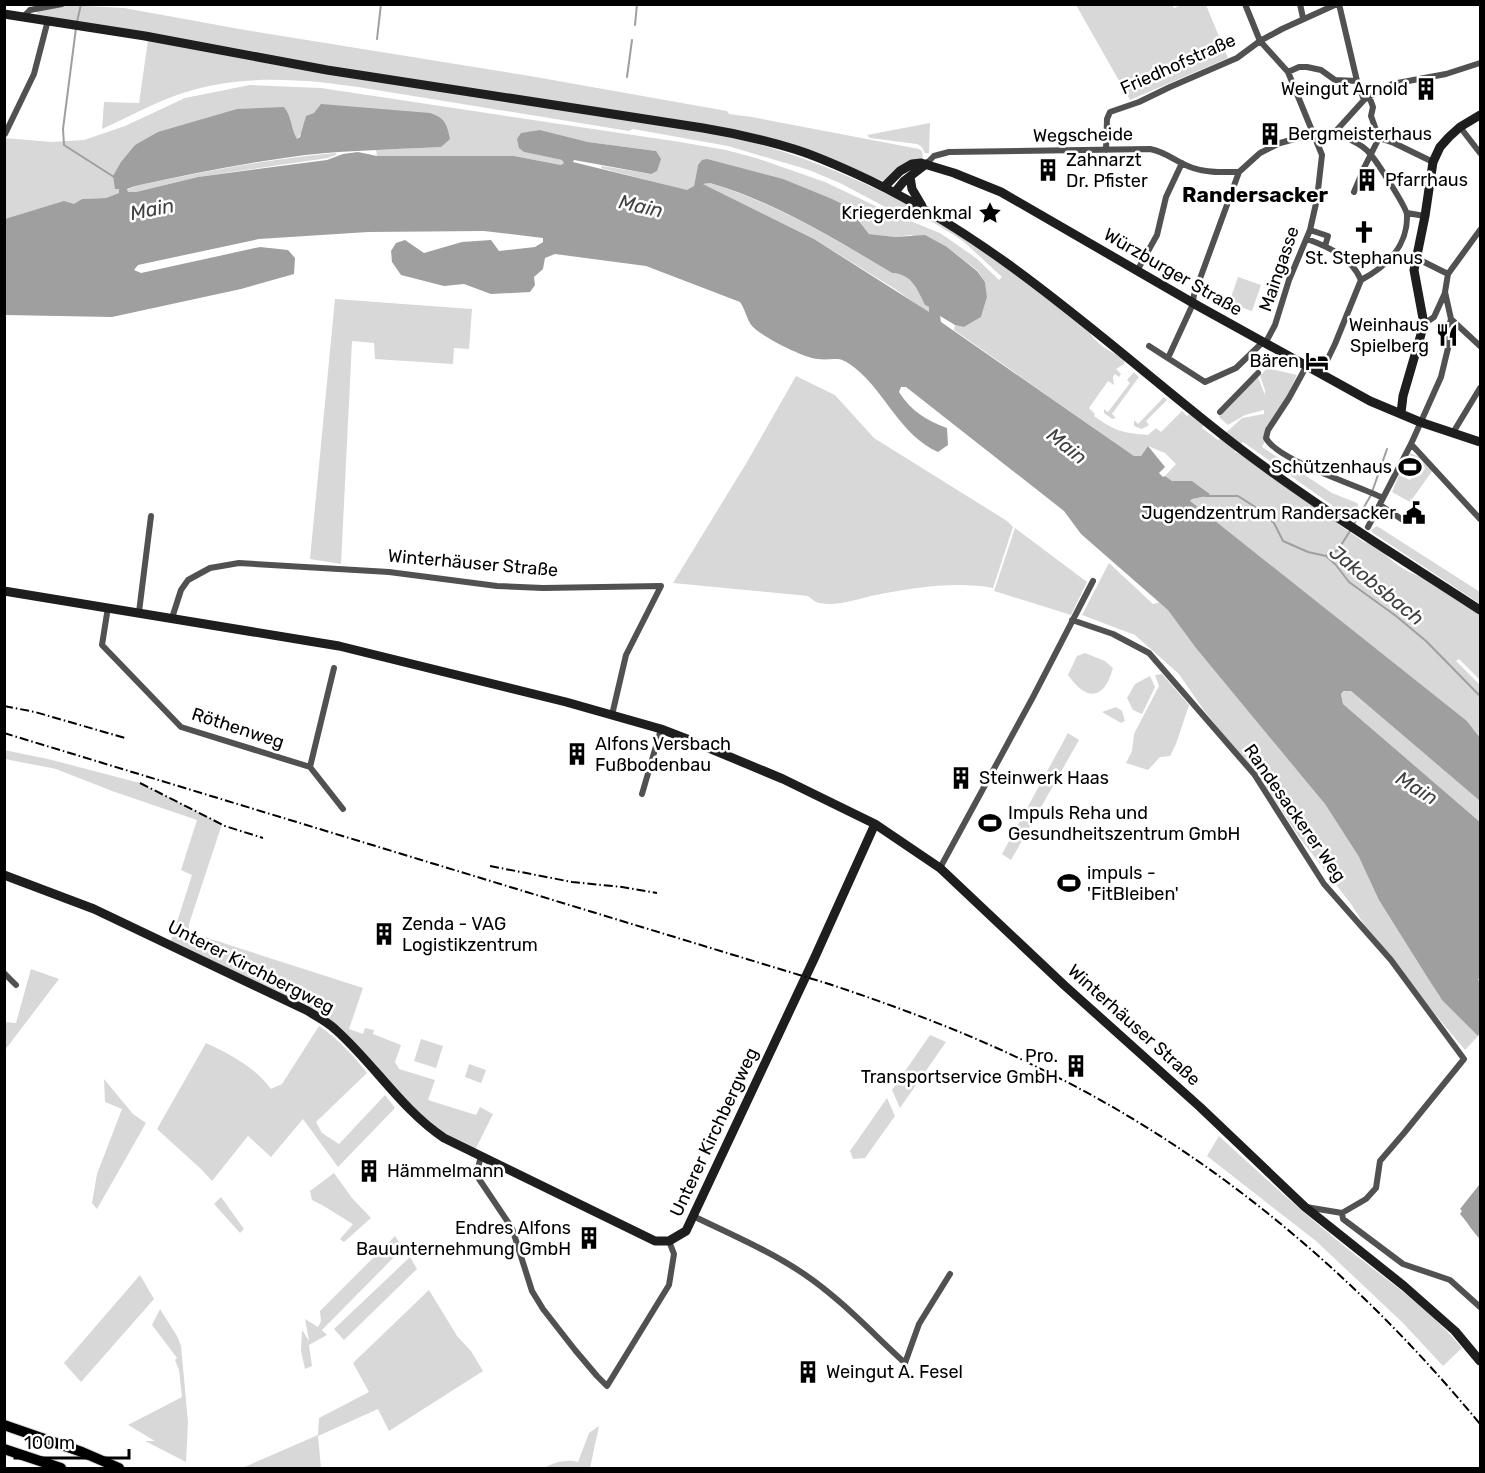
<svg xmlns="http://www.w3.org/2000/svg" width="1485" height="1473" font-family="Rubik,sans-serif">
<style>
.green{fill:#d8d8d8}
.water{fill:#9f9f9f;fill-rule:evenodd}
.lines{fill:none;stroke-linecap:round;stroke-linejoin:round}
.stream{stroke:#9f9f9f;stroke-width:2}
.highway-casing{stroke:#dbdbdb;stroke-width:12}
.street{stroke:#515151;stroke-width:6}
.secondary{stroke:#1e1e1e;stroke-width:9}
.highway{stroke:#000;stroke-width:10}
.rail{stroke:#000;stroke-width:2;stroke-dasharray:9 3 1.5 3;stroke-linecap:butt}
.labels{text-anchor:middle;dominant-baseline:central;stroke-width:5;stroke-linejoin:round;paint-order:stroke}
.street-label{font-size:18px;fill:#000;stroke:#fff}
.poi-label{font-size:18px;fill:#000;stroke:#fff;text-anchor:start}
.water-label{font-size:20px;font-style:italic;fill:#404040;stroke:#fff}
.quarter-label{font-size:21px;font-weight:bold;fill:#000;stroke:#fff}
</style>
<rect width="100%" height="100%" fill="#fff"/>
<!-- green -->
<path class="green" d="M65,5L124,8L245,30L530,76L727,111L729,114L752,117L919,149L922,151L923,159L883,181L806,149L312,64L36,14L38,11Z
M1172,5L1174,8L1182,5H1206L1228,58L1130,100L1076,5Z
M148,40L281,66L702,131C718,135 735,137 751,142C828,163 925,208 990,254C1024,278 1056,305 1088,330C1097,346 1111,351 1125,360L1124,364L1116,369L1121,374L1119,377L1115,374L1113,377L1114,385L1108,381L1089,408L1095,414L1094,416C1115,431 1122,433 1148,435L1156,428L1161,432L1182,411L1187,416L1189,414L1204,425L1202,428L1218,440L1242,418L1264,414V410L1245,415L1228,425L1219,417L1258,377L1265,395V390L1260,376L1267,368L1297,375L1262,447L1332,493L1357,503L1358,505L1353,520L1243,442L1234,453L1236,452L1249,459L1334,518L1338,524L1364,542C1377,544 1385,555 1395,563C1404,570 1414,575 1425,578L1480,615V680L1459,659L1456,661L1480,685V738L1467,721L1190,502L1191,499L1207,496L1209,493L1192,481H1172L1165,476L1176,464L1165,453L1148,446L1141,456H1134L954,330L955,325L964,327L981,317L987,297L985,282L977,270L947,247L911,235L895,237L869,234L848,207L698,165L694,186L688,191L601,168L602,166L651,174L656,151L588,142L540,130L524,152L562,160L564,163L561,165L514,156H377L376,150L441,147L303,130L297,140C291,129 292,117 284,107L135,145C126,159 114,170 115,188L119,189V193L106,198L82,199L75,204L5,219V138L51,142L84,140L125,126L185,98L250,85L321,88L680,142L726,150L756,158L825,182L888,212L940,233L976,258L999,280L1002,277L963,241L949,232L934,223L889,209L840,183L809,170L728,146L633,129L629,131L364,88C298,78 232,73 169,98C146,107 124,119 102,129L104,102L139,103Z
M930,123L929,153H925L921,146L917,144L870,138L867,135Z
M336,153V155L328,158L198,177L136,192H128L127,190L135,186C202,172 268,159 336,153Z
M710,183C775,203 835,239 892,273C912,274 917,289 925,305L929,307V313L895,289L814,239L703,184Z
M1238,277L1261,285L1252,311L1229,303Z
M335,299L472,309L469,349L454,348L453,364L375,359L374,343L352,341L341,564L310,559Z
M1134,372L1139,377L1112,414L1116,418L1112,419L1104,413V409L1108,412L1130,383L1127,380Z
M796,376L835,395L874,438L1007,521L1013,527L993,588C956,581 913,588 876,595C860,598 837,607 820,603C816,603 812,599 808,596L673,583L747,462Z
M1164,397L1167,400L1146,421L1149,425L1142,429L1134,426V420L1138,424Z
M1410,453L1421,458L1433,470L1410,502L1392,492L1399,475L1410,480L1415,472L1421,475L1425,468L1420,460L1409,455Z
M1377,526L1480,592V604L1373,533L1371,530Z
M1015,528L1087,582L1071,615L994,591Z
M1109,563L1153,604L1169,600L1325,804L1359,857L1394,902L1413,947L1439,996L1478,1036L1465,1050L1375,942L1351,904L1299,837L1277,803L1203,709L1179,674L1135,635L1082,615Z
M1085,653L1105,661L1113,668C1104,701 1086,701 1068,675L1077,656Z
M1162,674L1189,705L1176,744L1170,756L1160,757L1148,770L1126,763L1132,751L1134,734L1159,686L1155,675Z
M1150,676L1155,687L1142,714L1133,710L1127,698L1135,684Z
M1347,690L1351,691L1480,801V822L1343,704L1341,694Z
M1116,707L1122,711L1125,721L1121,723L1102,712Z
M1068,733L1079,740L1011,860L1002,854Z
M4,750L48,759L140,783L222,824L189,924V929L192,933L363,988L349,1029L363,1034L365,1028L374,1030L373,1034L401,1045L395,1062L399,1069L435,1080L428,1100L476,1115L480,1107L493,1114L474,1152L444,1138L334,1028L170,944L192,875L181,870L197,820L112,791L56,769L5,759Z
M31,969L59,979L5,1050V1022L16,1023Z
M319,1026C338,1039 353,1055 367,1073L316,1122L322,1133L339,1144L385,1095L395,1108L338,1167L303,1119L271,1157L248,1136L212,1181L202,1170L157,1129L206,1043C230,1054 256,1068 271,1089L282,1084Z
M930,1035L946,1042L900,1108L892,1090Z
M421,1039L443,1046L436,1068L414,1061Z
M469,1064L486,1070L481,1083L465,1077Z
M104,1079L133,1114L146,1123L97,1209L92,1203L97,1174L122,1109L105,1102Z
M887,1098L895,1116L865,1158L853,1159L850,1151Z
M1219,1136C1260,1174 1301,1211 1344,1246C1384,1278 1429,1308 1462,1348L1443,1366L1403,1323L1316,1241L1207,1156Z
M334,1173L352,1198L371,1218L344,1242L340,1239L353,1224C339,1216 327,1207 312,1200L310,1191Z
M221,1197L244,1229L240,1233L214,1204Z
M395,1236L403,1248L322,1330L327,1335L309,1345L312,1366L305,1369L301,1351L302,1330L309,1341L305,1319L318,1327L321,1321L320,1311Z
M410,1257L417,1269L344,1340L334,1329Z
M140,1275L154,1299L81,1382L64,1363Z
M429,1290L457,1336L471,1351L483,1371L389,1431L378,1409L318,1436L321,1468H242L318,1435L319,1418L369,1392L353,1363Z
M160,1309L177,1336L181,1346L188,1422L186,1462L145,1441H155L128,1425L182,1397L179,1370L175,1360L177,1358L152,1325Z
M599,1426L590,1468H545C553,1462 569,1459 578,1462L589,1433Z"/>
<!-- water -->
<path class="water" d="M321,104L430,113C445,118 447,124 450,139L441,147C388,150 336,150 284,158C234,165 185,175 135,186L127,189L128,192H136L198,177L327,160L343,154L358,152L377,156H514L561,165L564,163L562,160L524,152L519,148L517,139L521,133L540,130L588,142L656,151L661,159L657,171L651,174L574,160L573,162L687,190L694,186L698,165L702,160L707,159L783,179L832,199L848,207L869,234L895,237L925,235L947,247L977,271L985,282L987,297L981,317L964,327L955,325L940,316L941,322L1134,456H1141L1148,446L1165,467L1159,473L1163,477L1165,476L1172,481H1192L1210,494L1207,496L1192,499L1190,501L1467,721L1480,738V801L1351,691H1344L1341,694L1343,704L1480,822V978L1478,979L1480,982V1033L1478,1036L1442,1000L1426,975L1379,900L1359,857L1325,804L1196,648L1168,610L1081,534L1064,511L906,387H901L899,392C911,411 927,421 947,428L948,445L938,452C899,434 887,394 855,368C838,354 836,361 817,359C802,357 762,337 752,326C747,320 745,309 740,302L646,266L555,254L545,258L543,269L534,277L535,285L530,292L491,294L464,284L444,286L401,275L392,262L391,251L396,243L405,240L424,253L462,242L491,240L499,251L535,247L543,242V238L484,231L368,232L259,239L138,265L134,270L141,273L260,247L288,250L295,258L294,274L241,289L112,317L5,315V219L64,201L74,204L82,199L106,198L119,193V189H115L113,176L121,162L135,145L158,132L237,109L284,107C292,117 291,129 297,139L300,137L306,116L314,113ZM710,183C775,202 835,239 892,273C912,274 917,289 925,305L929,307V312L814,239L703,184Z
M1479,1185L1480,1186V1239C1472,1231 1468,1223 1460,1214L1462,1211L1460,1209Z"/>
<g class="lines">
<!-- stream -->
<path class="stream" d="M77,22L81,4
M635,25L637,4
M76,28L63,129L64,145L114,177
M377,39L381,4
M627,77L632,40
M1205,496H1238L1260,510L1274,523L1283,541L1308,552L1326,556L1336,565L1349,582L1396,616L1426,641L1480,696
M1353,526L1371,495L1387,449
M1326,556L1338,550L1350,531"/>
<!-- highway casing -->
<g class="highway-casing">
<path id="highway" d="M4,1425L82,1452L119,1468
M4,1449L61,1468"/>
</g>
<!-- street -->
<path class="street" d="M1245,4L1260,41L1288,72L1322,155L1317,199L1310,230L1289,280L1275,325L1266,342
M1300,4L1303,18
M1339,4L1357,81L1364,100
M24,16L30,10L62,4
M1288,72L1299,67H1307L1321,70L1335,80L1357,81
M1369,96L1373,107L1371,116L1379,138L1394,143L1433,162
M1460,127L1480,153
M1335,132C1346,138 1363,144 1371,155C1377,162 1407,208 1407,215C1408,246 1386,267 1361,280
M5,134L34,74L48,20
M1316,139L1335,132L1364,100L1392,84L1446,74L1480,63
M1106,150L1107,119L1110,112L1139,102L1170,87L1237,58L1260,41L1282,29L1337,4
M926,164L934,156L949,152L1150,149C1167,152 1177,163 1193,168C1207,173 1224,172 1239,172
M1354,192L1365,166L1379,138
M1407,213L1425,216
M1310,230L1328,236L1325,246
M1480,230L1448,274L1445,292L1451,319L1480,346
M1307,239C1329,247 1351,257 1361,280
M1416,261H1422L1448,274
M1137,271L1157,235L1166,197L1182,163
M1424,324L1434,317L1445,293
M1149,346L1205,382L1236,368L1264,341
M1168,358L1192,306L1194,295L1239,172L1260,153L1280,143L1302,137L1316,139
M1307,365L1289,398L1268,430L1266,438C1278,461 1357,485 1383,498
M1321,373L1335,344L1361,280
M1220,412L1258,373
M1454,431L1480,388
M1411,444L1480,519
M1380,505L1406,522
M1368,527L1411,444L1441,377L1449,344L1448,330L1451,319
M108,607L102,645L181,727L310,767L343,809
M139,612L151,516
M172,618L181,590L188,580L210,568L239,563L389,572L497,586L543,588L661,586L626,655L612,715
M1072,620L1113,634L1149,653L1254,774L1324,884L1391,960L1464,1059L1404,1133L1380,1161L1376,1188L1366,1199L1342,1213L1306,1207
M310,767L334,668
M642,794L661,729
M940,868L1033,697L1093,581
M4,973L16,985
M481,1156L477,1172L479,1179L512,1228L532,1291L543,1309L575,1350L597,1376L607,1386L669,1285L674,1254L669,1241
M1342,1213L1343,1219L1403,1264L1450,1280L1480,1307
M693,1216C730,1234 770,1251 804,1274C841,1299 872,1333 905,1363L919,1324L950,1274"/>
<!-- secondary -->
<path class="secondary" d="M4,14L145,36L327,70L703,128C734,133 764,140 794,149C814,155 834,164 854,173C999,238 1114,351 1238,447C1315,506 1399,557 1480,610
M910,177L912,189L922,206
M884,187L900,171L912,164L921,163L954,173L1001,192L1200,307L1370,401L1420,422L1480,442
M895,192L904,181L926,164
M1401,413L1403,396L1424,324L1414,270L1425,216L1433,162L1440,147L1449,137L1460,127L1480,115
M4,591L339,646L566,702L661,729L687,739L783,779L875,824L940,868L1064,985L1200,1107L1305,1207L1404,1286L1455,1331L1480,1361
M4,875L94,909L306,1010C316,1016 328,1022 336,1030C374,1064 402,1110 444,1138L655,1241H669L686,1231L814,959L875,824"/>
<!-- highway -->
<use href="#highway" class="highway"/>
<!-- rail -->
<path class="rail" d="M4,706L35,712L125,738
M4,733L829,984C904,1009 976,1036 1047,1072C1216,1155 1361,1280 1480,1424
M140,783L225,826L263,838
M490,866L572,882L622,887L657,893"/>
</g>
<!-- icons -->
<defs>
<g id="building-bare" transform="scale(1.8)"><path d="M-4-6H4V6H1V3H-1V6H-4ZM-2.5-4.3h1.7v1.8h-1.7ZM.8-4.3h1.7v1.8H.8ZM-2.5-1h1.7V.8h-1.7ZM.8-1h1.7V.8H.8Z" fill="#000" stroke="#fff" stroke-width="2.5" paint-order="stroke"/></g>
<g id="sight-bare" transform="scale(1.8)"><path d="M0-6L1.8-2.2L6-1.7L2.9 1.2L3.7 5.4L0 3.3L-3.7 5.4L-2.9 1.2L-6-1.7L-1.8-2.2Z" fill="#000" stroke="#fff" stroke-width="2.5" paint-order="stroke"/></g>
<g id="church-bare" transform="scale(1.8)"><path d="M-1.2-6h2.4v3.5h3.3v2.4h-3.3V6h-2.4V-.1h-3.3v-2.4h3.3Z" fill="#000" stroke="#fff" stroke-width="2.5" paint-order="stroke"/></g>
<g id="restaurant-bare" transform="scale(1.8)"><path d="M-5-6h1v4h1v-4h1v4h1v-4h1v5L-1.5 .5V6h-2V.5L-5-1ZM5-6V6H3V1.5H1.5Q1.5-4 5-6Z" fill="#000" stroke="#fff" stroke-width="2.5" paint-order="stroke"/></g>
<g id="hotel-bare" transform="scale(1.8)"><path d="M-6-4.5h1.5V1H6V5H4.5V3h-9V5H-6ZM-4 0a1.8 1.8 0 1 1 3.6 0ZM.5 0V-2.5h3Q6-2.5 6 0Z" fill="#000" stroke="#fff" stroke-width="2.5" paint-order="stroke"/></g>
<g id="stadium-bare" transform="scale(1.8)"><path d="M0-5a6.5 5 0 1 0 0 10a6.5 5 0 1 0 0-10ZM-3.5-1.8h7v3.6h-7Z" fill="#000" stroke="#fff" stroke-width="2.5" paint-order="stroke"/></g>
<g id="civic-bare" transform="scale(1.8)"><path d="M-.6-6.5H3V-4.5H.6V-3L4-1V1h2V6H-6V1h2V-1L-.6-3ZM-1.2 2.5V6h2.4V2.5Z" fill="#000" stroke="#fff" stroke-width="2.5" paint-order="stroke"/></g>
</defs>
<g fill-rule="evenodd">
<use href="#building-bare" x="1426" y="89"/>
<use href="#building-bare" x="1270" y="134"/>
<use href="#building-bare" x="1048" y="170"/>
<use href="#building-bare" x="1367" y="180"/>
<use href="#sight-bare" x="990" y="213"/>
<use href="#church-bare" x="1364" y="232"/>
<use href="#restaurant-bare" x="1447" y="335"/>
<use href="#hotel-bare" x="1317" y="361"/>
<use href="#stadium-bare" x="1410" y="467"/>
<use href="#civic-bare" x="1414" y="513"/>
<use href="#building-bare" x="577" y="754"/>
<use href="#building-bare" x="961" y="778"/>
<use href="#stadium-bare" x="990" y="823"/>
<use href="#stadium-bare" x="1069" y="883"/>
<use href="#building-bare" x="384" y="934"/>
<use href="#building-bare" x="1076" y="1066"/>
<use href="#building-bare" x="369" y="1171"/>
<use href="#building-bare" x="589" y="1238"/>
<use href="#building-bare" x="808" y="1372"/>
</g>
<g class="labels">
<!-- street labels -->
<g class="street-label">
<text transform="translate(1178 64) rotate(-24)">Friedhofstraße</text>
<text transform="translate(1083 135) rotate(-1)">Wegscheide</text>
<text transform="translate(1279 269) rotate(-71)">Maingasse</text>
<text transform="translate(1173 272) rotate(30)">Würzburger Straße</text>
<text transform="translate(473 563) rotate(5)">Winterhäuser Straße</text>
<text transform="translate(238 728) rotate(18)">Röthenweg</text>
<text transform="translate(1295 813) rotate(55)">Randesackerer Weg</text>
<text transform="translate(251 967) rotate(27)">Unterer Kirchbergweg</text>
<text transform="translate(1134 1025) rotate(42)">Winterhäuser Straße</text>
<text transform="translate(714 1132) rotate(-65)">Unterer Kirchbergweg</text>
</g>
<!-- poi labels -->
<g class="poi-label">
<text x="1408" y="89" text-anchor="end">Weingut Arnold</text>
<text x="1288" y="134">Bergmeisterhaus</text>
<text x="1066" y="160">Zahnarzt<tspan x="1066" dy="21">Dr. Pfister</tspan></text>
<text x="1385" y="180">Pfarrhaus</text>
<text x="972" y="213" text-anchor="end">Kriegerdenkmal</text>
<text x="1364" y="258" text-anchor="middle">St. Stephanus</text>
<text x="1429" y="325" text-anchor="end">Weinhaus<tspan x="1429" dy="21">Spielberg</tspan></text>
<text x="1299" y="361" text-anchor="end">Bären</text>
<text x="1392" y="467" text-anchor="end">Schützenhaus</text>
<text x="1396" y="513" text-anchor="end">Jugendzentrum Randersacker</text>
<text x="595" y="744">Alfons Versbach<tspan x="595" dy="21">Fußbodenbau</tspan></text>
<text x="979" y="778">Steinwerk Haas</text>
<text x="1008" y="813">Impuls Reha und<tspan x="1008" dy="21">Gesundheitszentrum GmbH</tspan></text>
<text x="1087" y="873">impuls -<tspan x="1087" dy="21">'FitBleiben'</tspan></text>
<text x="402" y="924">Zenda - VAG<tspan x="402" dy="21">Logistikzentrum</tspan></text>
<text x="1058" y="1056" text-anchor="end">Pro.<tspan x="1058" dy="21">Transportservice GmbH</tspan></text>
<text x="387" y="1171">Hämmelmann</text>
<text x="571" y="1228" text-anchor="end">Endres Alfons<tspan x="571" dy="21">Bauunternehmung GmbH</tspan></text>
<text x="826" y="1372">Weingut A. Fesel</text>
</g>
<!-- water labels -->
<g class="water-label">
<text transform="translate(641 206) rotate(13)">Main</text>
<text transform="translate(152 209) rotate(-11)">Main</text>
<text transform="translate(1067 446) rotate(39)">Main</text>
<text transform="translate(1377 585) rotate(39)">Jakobsbach</text>
<text transform="translate(1417 788) rotate(32)">Main</text>
</g>
<!-- quarter labels -->
<g class="quarter-label">
<text x="1255" y="194">Randersacker</text>
</g>
</g>
<!-- border -->
<rect width="1485" height="1473" fill="none" stroke="#000000" stroke-width="12"/>
<!-- scale -->
<path d="M15 1449v9h114v-9" fill="none" stroke="#000000" stroke-width="3"/>
<text x="24" y="1449" font-size="18" fill="#000000" stroke="#ffffff" stroke-width="4.5" paint-order="stroke">100 m</text>
</svg>
